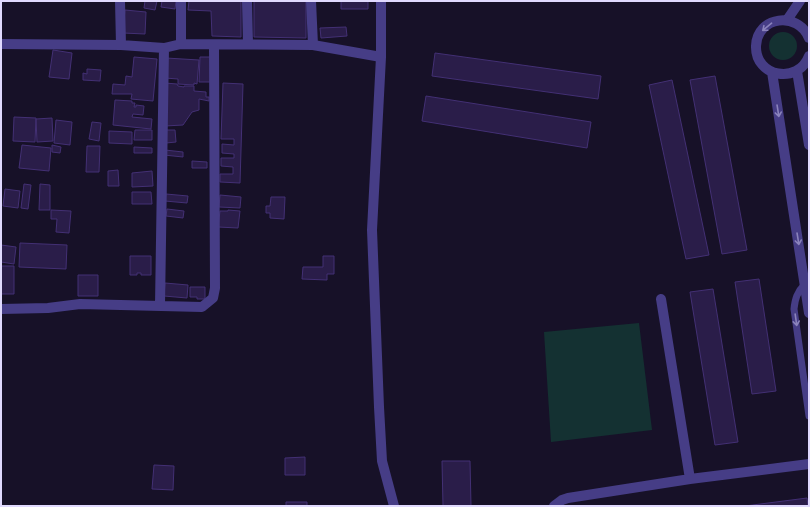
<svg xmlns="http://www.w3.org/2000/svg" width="810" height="507" font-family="Jost,sans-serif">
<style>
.green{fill:#143132}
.building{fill:#2a1d49;stroke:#433074}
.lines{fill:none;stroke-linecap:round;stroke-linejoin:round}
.service{stroke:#463d86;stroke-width:7}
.minor{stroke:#463d86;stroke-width:10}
.oneway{stroke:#8b83bc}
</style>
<rect width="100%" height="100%" fill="#171128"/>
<!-- green -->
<path class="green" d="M769 46a14 14 0 1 1 28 0a14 14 0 1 1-28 0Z
M639,323L652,430L551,442L544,332Z"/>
<!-- building -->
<path class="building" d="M145,1H157L155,10L144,8Z
M162,1H176L175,9L161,7Z
M189,1H241V37L212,36L211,11L188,10Z
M254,1H306V38L254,37Z
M341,1H368V9H341Z
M125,10L146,12L145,34L123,33Z
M346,27L347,36L321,38L320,28Z
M53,50L72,53L69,79L49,77Z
M435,53L601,76L598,99L432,76Z
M134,57L157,59L153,101L131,99L132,94H112L113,84L125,85L126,76L132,77Z
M200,57H212L211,82H199Z
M166,58L199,60L197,84L194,83V85L178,84V79L165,78Z
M87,69L101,70L100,81L83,80V73L87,74Z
M715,76L747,250L722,254L690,80Z
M672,80L709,255L686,259L649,85Z
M165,83L177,84L178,86L184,87V86H194V91L206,92V97H209V101L199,99V110L192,112L183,125L165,126Z
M223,83L243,84L240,183L220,182V174H233V167L221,166V158H234V154L222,153V144L234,145V139H221Z
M426,96L591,122L587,148L422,121Z
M115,100L132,101V103H135L134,107H136V105L144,106L143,115L133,114L132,117L152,119L151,129L113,125Z
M14,117L36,118L35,142L13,141Z
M52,118L53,141L37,142L36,119Z
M56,120L72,122L70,145L54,143Z
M92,122L101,123L99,141L89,139Z
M135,130H152V140H134Z
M166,130H175L176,142L166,143Z
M109,131L132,132V144L109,143Z
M22,145L51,148L49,171L19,168Z
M52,145L61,147L60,153L52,152Z
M87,146H100L99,172H86Z
M134,147L152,148V153H134Z
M165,150L183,152V157L164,155Z
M192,161L207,162V168H192Z
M118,170L119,186H108V171Z
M152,171L153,186L132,187V173Z
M24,184L31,185L28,209L21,208Z
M40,184L50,185V210H39Z
M5,189L20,191L18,208L3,206Z
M132,192H151L152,204H132Z
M166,194L188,196L187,203L165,201Z
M220,195L241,197L240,208L219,207Z
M271,197H285L284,219L270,218V213H266V206H270Z
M167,209L184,211L183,218L166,216Z
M51,210L71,211L69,233L56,232L57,219H51Z
M228,210L240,211L238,228L218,227L220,211H228Z
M20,243L67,245L66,269L19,267Z
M1,245L16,247L14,264L1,262Z
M130,256H151V275H141V273H137V275H130Z
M323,256H334V274H327V280L302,279L303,267H323Z
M1,266H14V294H1Z
M78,275H98V296H78Z
M759,279L776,391L752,394L735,282Z
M165,283L188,285L187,298L164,296Z
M190,287H205V299H197V297H190Z
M713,289L738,442L715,445L690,292Z
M305,457V475H285V458Z
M442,461H470L471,506H443Z
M154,465L174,466L173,490L152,489Z
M807,498L808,506H745Z
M286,502H307V506H286Z"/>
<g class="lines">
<!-- service -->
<path class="service" d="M805,284C797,292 795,299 794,309L809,416"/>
<!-- minor -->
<path class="minor" d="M120,1L121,45
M247,1L248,44
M311,1L313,45
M381,1V57L372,230L379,407L382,461L394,506
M787,20L800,1
M809,38C798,11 757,16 756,46C755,77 798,85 809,56
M1,44L121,45L164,48L181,44L313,45L381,57
M181,44V1
M797,71L809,145
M772,72L809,313
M661,299L690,479
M160,305L164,48
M1,309L48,308L80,304L202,307L213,298L215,288L214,45
M554,506L562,500L568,498L690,479L809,464"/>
</g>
<!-- one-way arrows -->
<defs><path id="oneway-shaft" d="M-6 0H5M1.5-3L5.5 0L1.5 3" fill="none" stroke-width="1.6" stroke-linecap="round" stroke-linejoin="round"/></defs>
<g class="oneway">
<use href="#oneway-shaft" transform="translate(767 27) rotate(140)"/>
<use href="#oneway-shaft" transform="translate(778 111) rotate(81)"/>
<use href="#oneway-shaft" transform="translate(798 239) rotate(81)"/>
<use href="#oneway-shaft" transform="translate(796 320) rotate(82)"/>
</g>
<!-- border -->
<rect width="810" height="507" fill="none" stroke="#e0d9fe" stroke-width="4"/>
</svg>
